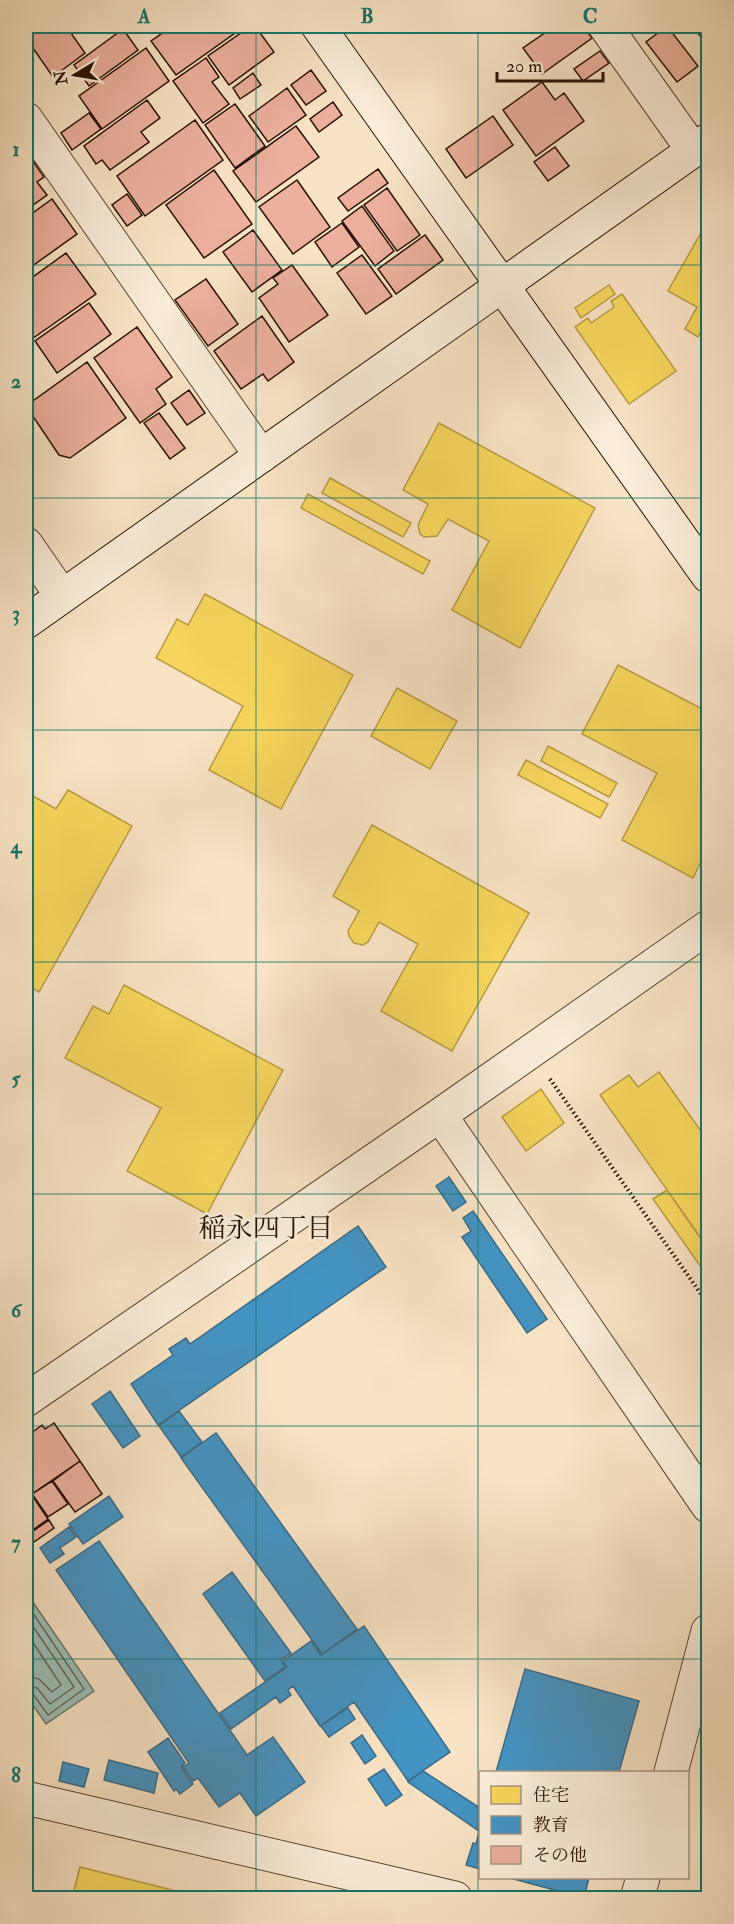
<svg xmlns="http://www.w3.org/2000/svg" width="734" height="1924" font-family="'IM FELL Double Pica','Noto Serif JP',serif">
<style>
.water{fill:#9dbeb6;stroke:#6e796d;stroke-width:1.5}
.homes{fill:#f6d55c;stroke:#b89a40;stroke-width:1.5}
.schools{fill:#4393c3;stroke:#3b6c88;stroke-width:1.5}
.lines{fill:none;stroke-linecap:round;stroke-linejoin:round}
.shore{stroke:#62685b;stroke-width:1.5}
.building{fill:#ecb09d;stroke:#271100;stroke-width:1.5}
.street-casing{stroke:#5b4631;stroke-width:35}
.secondary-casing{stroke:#271100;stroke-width:35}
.path{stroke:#271100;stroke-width:4;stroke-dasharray:1.5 3;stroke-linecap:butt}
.street{stroke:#faedd9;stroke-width:33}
.secondary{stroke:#faedd9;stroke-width:33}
.grid{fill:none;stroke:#0f766e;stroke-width:1.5;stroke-opacity:0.55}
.labels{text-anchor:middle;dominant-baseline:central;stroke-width:6;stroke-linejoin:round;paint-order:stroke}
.neighbourhood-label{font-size:27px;fill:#271100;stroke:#faedd9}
.neatline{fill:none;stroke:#0f766e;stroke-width:2}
.grid-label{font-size:20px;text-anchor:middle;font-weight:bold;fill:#0f766e}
</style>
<rect width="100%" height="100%" fill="#f8e3c4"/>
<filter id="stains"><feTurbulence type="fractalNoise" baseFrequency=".00333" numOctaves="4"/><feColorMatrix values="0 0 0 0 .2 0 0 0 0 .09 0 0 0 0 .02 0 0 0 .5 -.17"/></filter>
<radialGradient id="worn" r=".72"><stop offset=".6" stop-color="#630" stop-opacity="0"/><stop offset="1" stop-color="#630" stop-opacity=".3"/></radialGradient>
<!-- water -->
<path class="water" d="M26,1592L94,1691L46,1724L26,1695Z"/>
<!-- homes -->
<path class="homes" d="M706,224L708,225V318L698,337L685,329L697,307L668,291Z
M609,285L615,294L581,318L575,308Z
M622,294L676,371L629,404L575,327L588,318L591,323L614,307L611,301Z
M439,423L595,508L520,648L452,610L489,541L448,519L437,536L424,537L420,534L418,525L428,504L403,490Z
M330,478L411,523L403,537L322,493Z
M308,494L430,561L423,574L301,508Z
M205,594L353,675L281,809L209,770L243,706L156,658L177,619L188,625Z
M618,665L708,712V847L693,878L622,840L657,773L582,734Z
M397,688L457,721L430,769L371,736Z
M548,746L617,783L609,797L541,761Z
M526,760L608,804L600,818L518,775Z
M68,790L132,826L39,992L26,984V792L56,809Z
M372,825L529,913L452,1051L381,1011L418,944L379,922L368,942L363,945L354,943L349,936L348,931L359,911L333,896Z
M124,985L283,1070L207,1214L127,1171L161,1108L65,1058L93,1006L109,1014Z
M659,1072L708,1141V1248L600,1095L629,1075L638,1087Z
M541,1089L564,1123L526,1151L502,1117Z
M667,1190L708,1249V1277L653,1199Z
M80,1867L204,1898H72Z"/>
<!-- schools -->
<path class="schools" d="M449,1177L466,1202L453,1211L436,1186Z
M473,1211L547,1319L527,1333L462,1237L471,1231L463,1218Z
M358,1226L386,1267L158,1425L131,1384L173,1355L169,1349L186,1338L190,1344Z
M110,1391L140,1436L123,1448L92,1404Z
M179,1411L202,1442L181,1457L159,1426Z
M216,1433L357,1629L322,1654L181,1458Z
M109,1496L123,1517L83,1544L69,1524Z
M69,1527L76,1537L60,1548L64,1554L50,1563L40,1548Z
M99,1541L247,1755L273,1737L305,1782L256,1816L240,1793L219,1807L198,1778L193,1781L183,1767L189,1763L56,1570Z
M232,1572L291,1653L281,1660L285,1667L265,1681L203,1594Z
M364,1626L450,1752L408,1781L354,1702L320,1726L293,1686L288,1690L291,1695L280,1703L276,1697L231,1729L220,1713L287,1667L283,1661L311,1641L321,1655Z
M525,1669L639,1701L619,1772H496Z
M348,1708L355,1719L329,1737L321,1726Z
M362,1735L376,1756L365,1764L351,1743Z
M168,1738L185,1763L181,1767L193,1784L180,1794L176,1789L174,1791L148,1752Z
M109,1760L158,1773L154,1793L104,1780Z
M63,1762L89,1769L84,1787L59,1781Z
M384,1769L402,1795L386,1806L368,1779Z
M423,1771L480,1808L479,1831L408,1782Z
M480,1828V1869L466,1865L473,1843L476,1844Z
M510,1878H589L584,1898Z"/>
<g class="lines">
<!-- shore -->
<path class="shore" d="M26,1603L84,1689L48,1715L33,1694L26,1692
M26,1616L74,1687L50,1704L37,1688L26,1685
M26,1632L61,1685L52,1692L39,1679L26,1676"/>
</g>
<!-- building -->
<path class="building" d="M26,26H66L85,53L53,77L26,38Z
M173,26H230L235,33L176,75L151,41Z
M251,26H255L274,52L229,85L208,56Z
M555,26H583L592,38L542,74L523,48Z
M667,26L698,66L677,82L646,42Z
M693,26H708V42L706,44Z
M123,29L138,50L89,86L74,65Z
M146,48L169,81L102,129L79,96Z
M600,51L609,63L583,81L574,69Z
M206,58L219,77L212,82L229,104L203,123L173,81Z
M311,70L326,91L306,105L291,85Z
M253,73L261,85L240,99L233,88Z
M542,82L555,100L564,93L584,121L536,156L503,110Z
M287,88L306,115L268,142L249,116Z
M147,100L160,118L141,132L149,142L110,170L102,160L96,164L84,146Z
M333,102L342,115L319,132L310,119Z
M235,104L265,146L235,168L205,125Z
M89,113L101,129L72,150L61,133Z
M493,116L513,145L466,178L446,149Z
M195,120L223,160L145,216L117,176Z
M296,126L319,157L256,202L233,171Z
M555,147L569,166L548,181L534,162Z
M29,155L44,177L37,182L47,195L26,210V157Z
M378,169L388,183L348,211L338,198Z
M214,170L252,224L204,258L166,205Z
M297,180L330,227L293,254L259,207Z
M387,188L420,235L397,251L364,205Z
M127,194L142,215L127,226L112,205Z
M52,199L77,234L31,267L26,260V218Z
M362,206L394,251L375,266L342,221Z
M342,223L359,247L332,267L315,242Z
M253,230L282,270L252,292L223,252Z
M425,235L443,260L396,294L378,269Z
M66,253L96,294L29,341L26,335V282Z
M362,255L392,296L366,314L337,273Z
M292,265L328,315L289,342L259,298L278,284L273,278Z
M206,279L238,324L208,346L175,300Z
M89,303L111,334L57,373L35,341Z
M262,316L294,362L268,381L263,374L241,389L214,351Z
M137,327L172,377L156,389L166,404L140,423L94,358Z
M87,362L126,418L70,458L59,455L26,406Z
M189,390L205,413L187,425L171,403Z
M159,413L185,448L170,459L144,423Z
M54,1423L80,1461L26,1498V1437L42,1425L45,1429Z
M80,1461L102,1494L75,1512L53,1481Z
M52,1481L68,1504L48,1517L32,1494Z
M32,1495L48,1519L26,1535V1499Z
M49,1520L54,1528L34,1542L29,1534Z"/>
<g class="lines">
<!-- street casing -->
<g class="street-casing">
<path id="street" d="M605,26L693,150
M26,119L261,456
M26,544L62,596
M440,1115L708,1506
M26,1400L440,1115L708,927
M671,1772L708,1631
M26,1798L455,1898
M637,1898L643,1878"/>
</g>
<!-- secondary casing -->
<g class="secondary-casing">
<path id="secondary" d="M318,26L708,576
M26,622L708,140"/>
</g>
<!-- path -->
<path class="path" d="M550,1079L708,1304"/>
<!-- street -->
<use href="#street" class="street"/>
<!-- secondary -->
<use href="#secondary" class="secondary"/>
</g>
<!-- grid -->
<path class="grid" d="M256,26V1898M478,26V1898M26,265H708M26,498H708M26,730H708M26,962H708M26,1194H708M26,1426H708M26,1659H708"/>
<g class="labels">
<!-- neighbourhood labels -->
<g class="neighbourhood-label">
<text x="266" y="1228">稲永四丁目</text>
</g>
</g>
<!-- margin -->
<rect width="734" height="1924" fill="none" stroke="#f8e3c4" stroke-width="66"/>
<!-- legend -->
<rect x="479" y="1771" width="210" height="108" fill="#faedd9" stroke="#a69582" stroke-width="1.5"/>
<rect x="491" y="1786" width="30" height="18" fill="#f6d55c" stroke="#a69582" stroke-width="1.5"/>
<text x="533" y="1801" font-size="18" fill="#271100">住宅</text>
<rect x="491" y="1816" width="30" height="18" fill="#4393c3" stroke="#a69582" stroke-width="1.5"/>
<text x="533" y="1831" font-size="18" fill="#271100">教育</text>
<rect x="491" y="1846" width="30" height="18" fill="#ecb09d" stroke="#a69582" stroke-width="1.5"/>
<text x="533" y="1861" font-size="18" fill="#271100">その他</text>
<!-- north arrow -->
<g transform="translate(75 75) rotate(259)" stroke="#faedd9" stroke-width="4.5" paint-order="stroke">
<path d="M0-4.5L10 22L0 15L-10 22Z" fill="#271100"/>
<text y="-9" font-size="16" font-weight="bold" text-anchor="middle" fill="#271100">N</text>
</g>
<!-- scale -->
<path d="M497 72v9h106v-9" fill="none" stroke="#271100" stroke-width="3"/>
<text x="506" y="72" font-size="18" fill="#271100" stroke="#faedd9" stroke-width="4.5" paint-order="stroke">20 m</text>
<rect x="33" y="33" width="668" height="1858" class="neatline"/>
<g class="grid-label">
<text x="144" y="23">A</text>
<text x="367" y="23">B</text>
<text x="590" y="23">C</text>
<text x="16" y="156">1</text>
<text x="16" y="388">2</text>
<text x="16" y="620">3</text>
<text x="16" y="853">4</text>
<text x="16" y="1085">5</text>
<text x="16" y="1317">6</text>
<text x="16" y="1549">7</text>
<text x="16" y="1782">8</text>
</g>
<rect width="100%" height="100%" filter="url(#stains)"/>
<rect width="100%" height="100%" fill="url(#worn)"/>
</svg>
